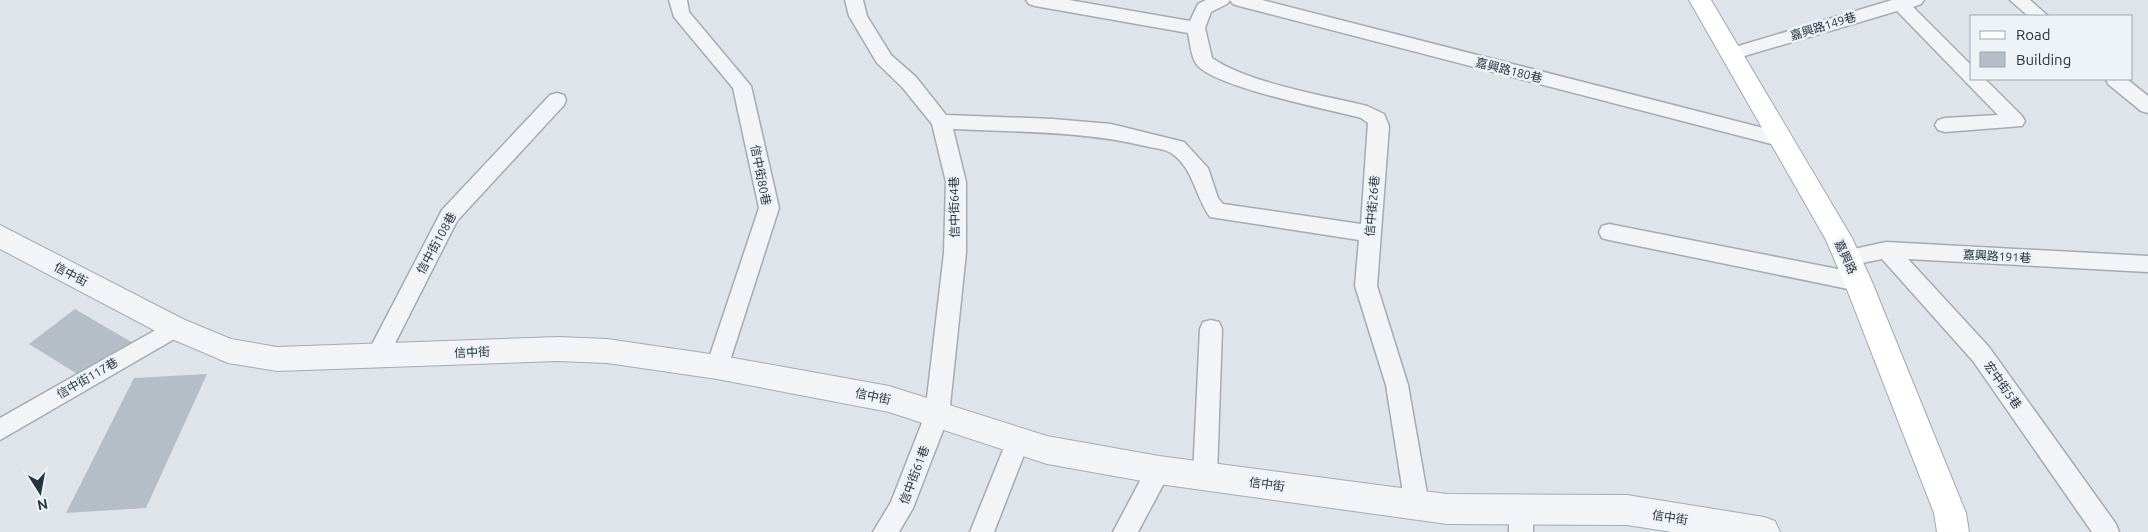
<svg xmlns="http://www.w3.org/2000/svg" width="2148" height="532" font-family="Ubuntu,'Noto Sans TC',sans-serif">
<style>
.building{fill:#b5bec7}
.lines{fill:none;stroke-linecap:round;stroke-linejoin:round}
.service-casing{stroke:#a4abb4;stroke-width:3}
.tertiary-casing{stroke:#a4abb4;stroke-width:2}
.primary-casing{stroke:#9da9b6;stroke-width:2}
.service{fill:#f2f4f7;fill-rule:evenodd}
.tertiary{fill:#f2f4f7;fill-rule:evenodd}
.primary{fill:#fff;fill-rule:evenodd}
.labels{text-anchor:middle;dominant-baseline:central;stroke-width:5;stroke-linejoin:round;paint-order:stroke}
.street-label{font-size:12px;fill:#263342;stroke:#eef3f7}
</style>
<rect width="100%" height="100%" fill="#dfe4ea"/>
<!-- building -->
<path class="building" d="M75,309L133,343L79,375L29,344Z
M207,374L146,508L66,513L134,378Z"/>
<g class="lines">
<!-- service casing -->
<g class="service-casing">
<path id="service" d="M669,0H687L689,12L751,86L779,208L728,367L725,374L717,377L709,374L706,367L759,208L733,88L674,17Z
M845,0H863L867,16L891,55L916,77L946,115L1053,119L1111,124L1184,142L1208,168L1218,198L1223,204L1361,224L1368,123L1361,118C1327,109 1219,88 1198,66C1191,59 1190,42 1188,33L1035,6L1029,4L1026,0H1069L1190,21L1198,4L1206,0H1230L1227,4L1211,12L1205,28L1212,58C1248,83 1323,95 1367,106L1384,114L1389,126L1377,286L1408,385L1429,505L1426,513L1417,516L1408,513L1405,505L1386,385L1355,286L1359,240L1210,217C1195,196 1193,167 1171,153C1165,149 1153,148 1145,146C1082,131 1017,132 953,129L966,182V253L949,415L913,508L899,532H873L891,502L925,415L944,253L946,182L932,124L902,87L877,63L849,16Z
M1230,0H1262L1779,132L1786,134L1789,139L1786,144L1779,146L1239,6L1233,4Z
M1892,0H1924L1921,4L1913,7L1972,66V79H1985L2022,116L2025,121L2022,126L1945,132L1938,130L1935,125L1938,120L1945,118L1998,115L1897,11L1731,60L1725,58L1722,54L1725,50Z
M2010,0H2030L2048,16H2028Z
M2106,79H2127L2148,96V113L2141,111L2108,84Z
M557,93L564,95L566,100L564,105L457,221L385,363L377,366L369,363L366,356L442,210L550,95Z
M1609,224L1858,273L1866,276L1869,282L1866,288L1858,291L1609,240L1602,238L1599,232L1602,226Z
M1886,242L2148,256V272L1908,259L1989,347L2116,524L2119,532H2092L1973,361L1882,259L1847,266L1840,264L1836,258L1840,252Z
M175,319L183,322L186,328L183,334L0,440V418Z
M1211,320L1219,322L1222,329L1217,475L1214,483L1205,486L1196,483L1193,475L1200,329L1203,322Z
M1017,431L1025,435L1029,442L994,532H970L1009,435Z
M1159,459L1168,462L1171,470L1138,532H1113L1150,462Z
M1521,498L1530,501L1533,509V532H1509V509L1512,501Z"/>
</g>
<!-- tertiary casing -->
<g class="tertiary-casing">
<path id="tertiary" d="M0,225L185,320L231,339L277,347L558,337L607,339L717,355L889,386L1047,436L1159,456L1447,494L1627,495L1764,517L1775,521L1780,532H1672L1627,525L1447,524L1159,484L1047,464L889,412L717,379L607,363L558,361L277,371L228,363L165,336L0,249Z"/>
</g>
<!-- primary casing -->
<g class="primary-casing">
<path id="primary" d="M1689,0H1711L1852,238L1872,282L1966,513L1969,532H1937L1934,513L1844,282L1826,240Z"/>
</g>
<!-- service -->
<use href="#service" class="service"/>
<!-- tertiary -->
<use href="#tertiary" class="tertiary"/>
<!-- primary -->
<use href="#primary" class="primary"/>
</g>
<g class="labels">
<!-- street labels -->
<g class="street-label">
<text transform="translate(1823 26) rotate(-17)">嘉興路149巷</text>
<text transform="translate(1509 70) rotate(14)">嘉興路180巷</text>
<text transform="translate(761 175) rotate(79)">信中街80巷</text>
<text transform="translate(1372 206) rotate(-85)">信中街26巷</text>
<text transform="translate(954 207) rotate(-91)">信中街64巷</text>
<text transform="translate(436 243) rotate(-61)">信中街108巷</text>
<text transform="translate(1997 256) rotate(3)">嘉興路191巷</text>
<text transform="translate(1846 257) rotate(65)">嘉興路</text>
<text transform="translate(71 274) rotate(28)">信中街</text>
<text transform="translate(472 352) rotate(-2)">信中街</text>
<text transform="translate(87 378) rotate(-30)">信中街117巷</text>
<text transform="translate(2003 385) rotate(55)">宏中街5巷</text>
<text transform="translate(873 396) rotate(12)">信中街</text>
<text transform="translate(914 475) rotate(-69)">信中街61巷</text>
<text transform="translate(1267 484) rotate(8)">信中街</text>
<text transform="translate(1670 517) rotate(9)">信中街</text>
</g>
</g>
<!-- legend -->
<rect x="1970" y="15" width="162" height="65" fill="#eef3f7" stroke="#9ea6af"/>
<rect x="1980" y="31" width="25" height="8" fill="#ffffff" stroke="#9ea6af"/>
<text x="2016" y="40" font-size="15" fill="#263342">Road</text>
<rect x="1980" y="52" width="25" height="15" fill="#b5bec7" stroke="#9ea6af"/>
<text x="2016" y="65" font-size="15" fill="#263342">Building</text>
<!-- north arrow -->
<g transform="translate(40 492) rotate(169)" stroke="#eef3f7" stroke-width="4" paint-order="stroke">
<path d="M0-4L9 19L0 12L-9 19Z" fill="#263342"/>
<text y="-8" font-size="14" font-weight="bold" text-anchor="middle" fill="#263342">N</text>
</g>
</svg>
